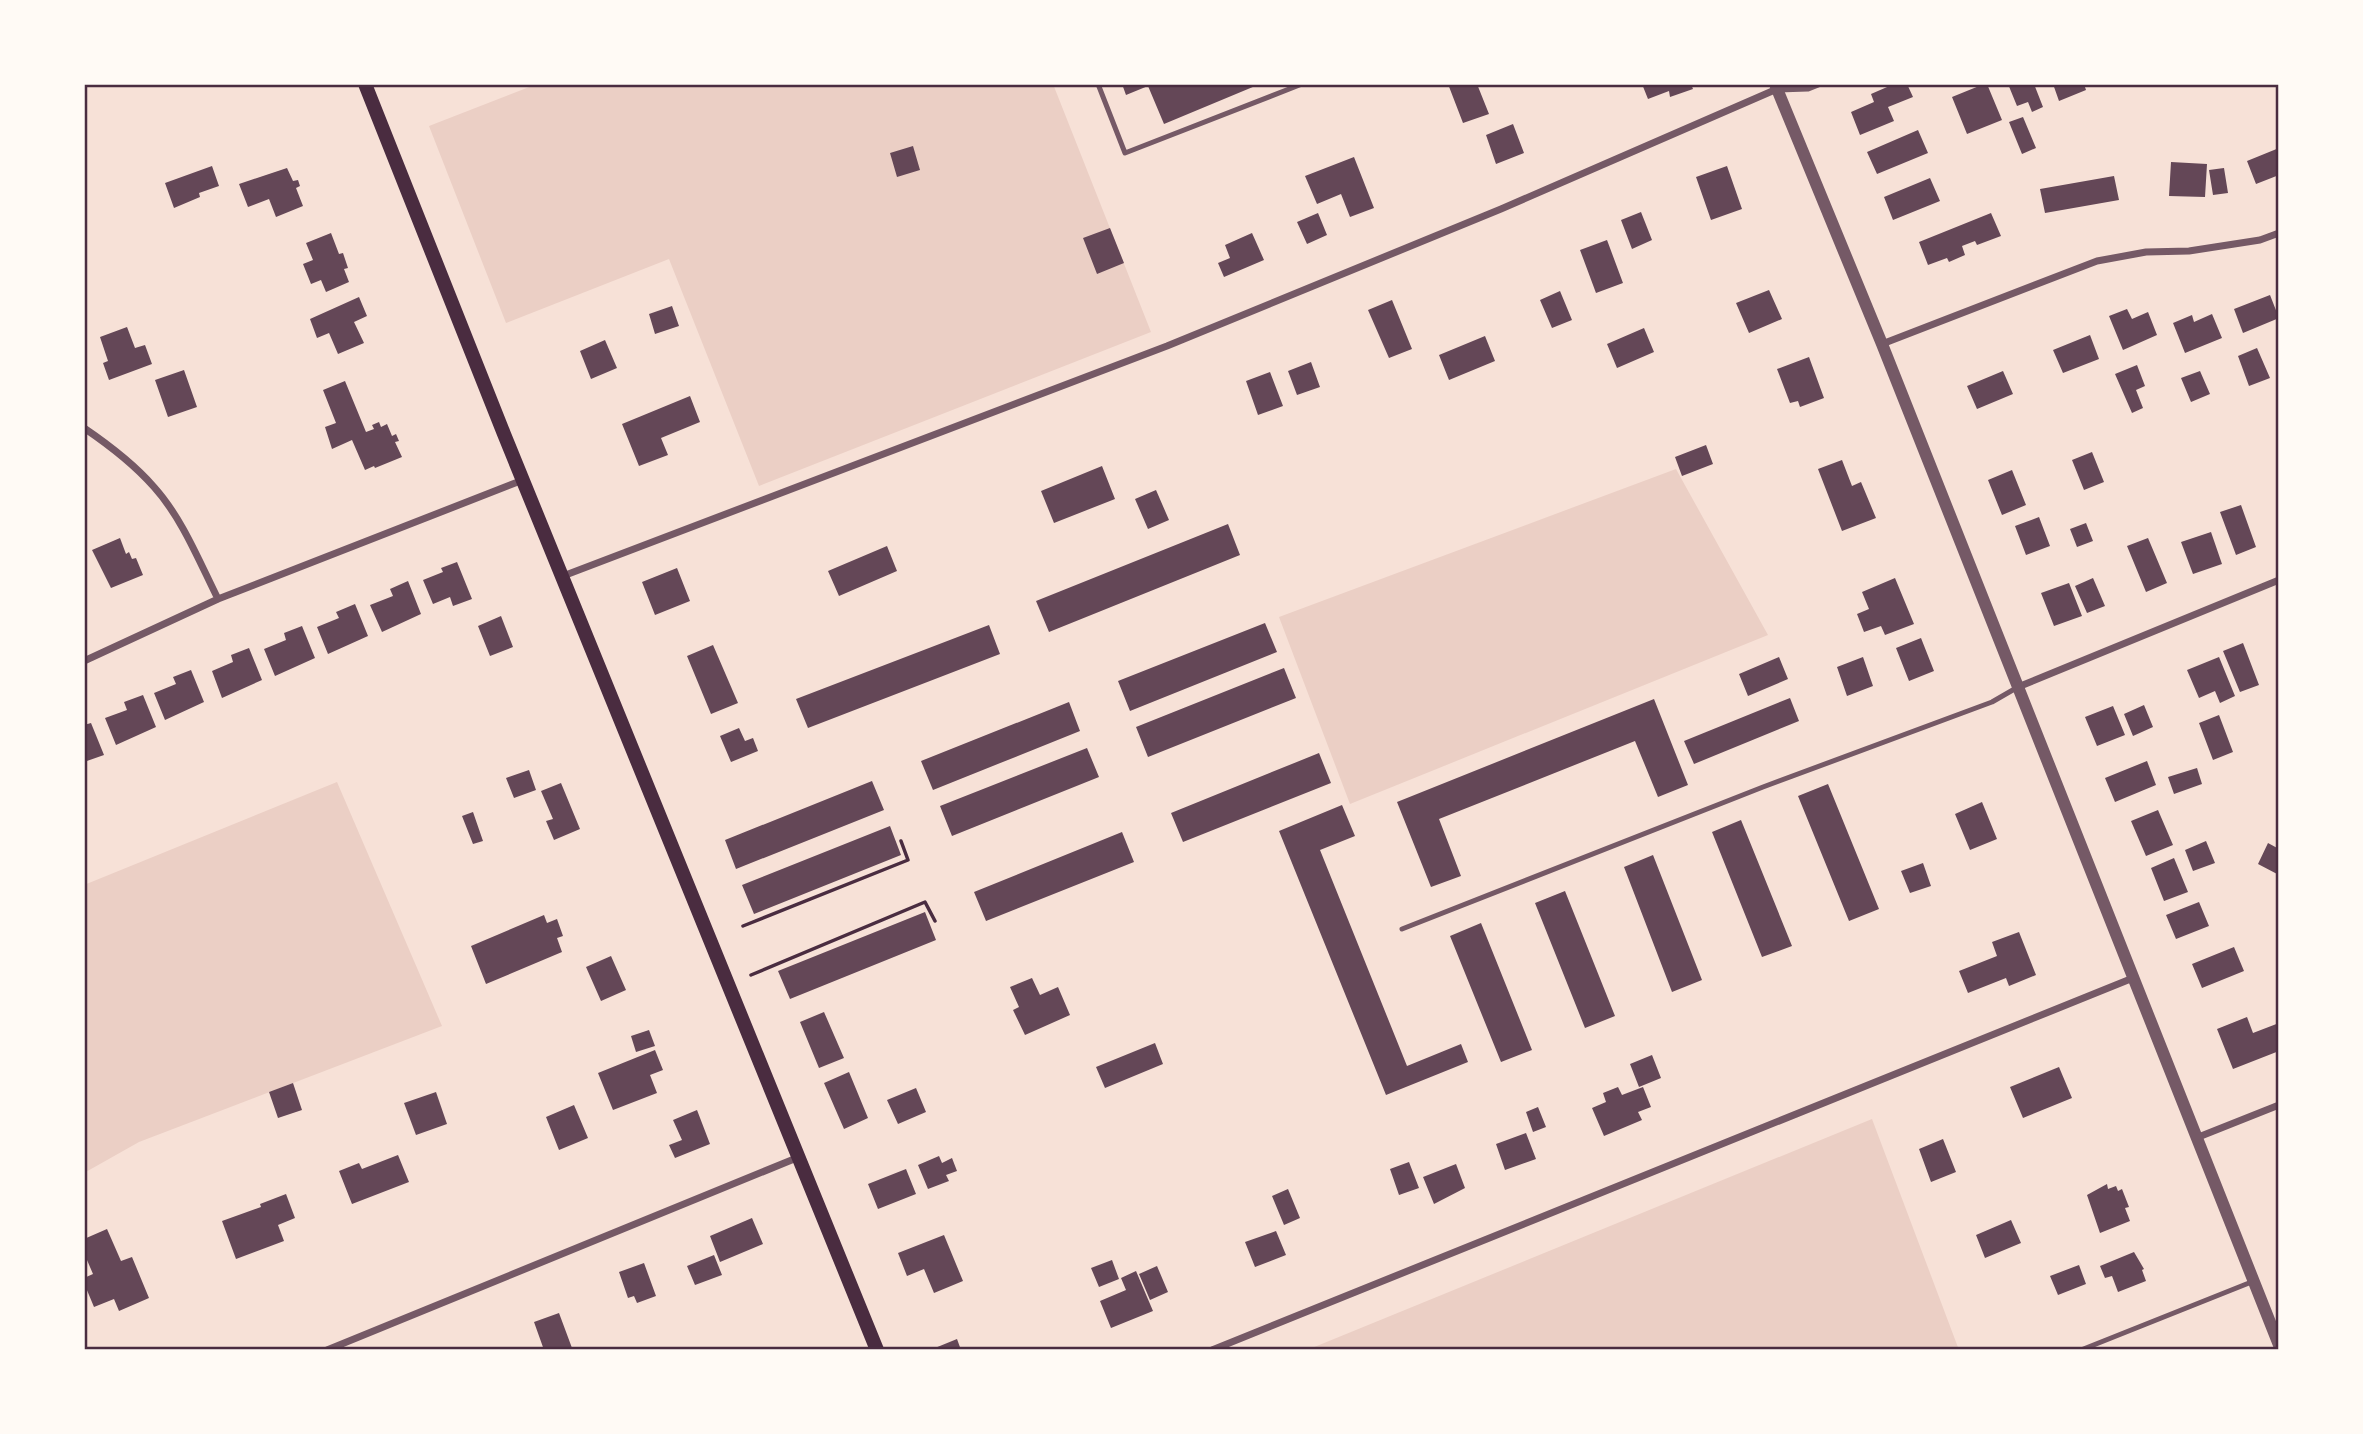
<svg xmlns="http://www.w3.org/2000/svg" width="2363" height="1434" font-family="Figtree,sans-serif">
<style>
.green{fill:#ebcfc5}
.building{fill:#644757}
.lines{fill:none;stroke-linecap:round;stroke-linejoin:round}
.path{stroke:#4a2c40;stroke-width:3.5}
.service{stroke:#755966;stroke-width:5}
.minor{stroke:#755966;stroke-width:7}
.tertiary{stroke:#755966;stroke-width:12}
.secondary{stroke:#4a2c40;stroke-width:14}
.neatline{fill:none;stroke:#4a2c40;stroke-width:2.5}
</style>
<rect width="100%" height="100%" fill="#f7e1d7"/>
<!-- green -->
<path class="green" d="M537,84H1053L1151,332L759,486L669,259L506,323L429,126Z
M1676,469L1768,635L1350,804L1279,617Z
M337,782L442,1026L139,1142L84,1173V885Z
M1872,1119L1959,1350H1307Z"/>
<!-- building -->
<path class="building" d="M1122,84H1260L1164,124L1148,86L1126,95Z
M1448,84H1477L1489,114L1463,123Z
M1642,84H1691L1693,89L1670,97L1669,91L1648,99Z
M1894,84H1907L1913,97L1888,107L1894,121L1860,135L1851,112L1874,102L1871,94Z
M1984,84H1987L2002,120L1967,134L1952,97Z
M2008,84H2034L2043,107L2032,112L2028,102L2017,106Z
M2053,84H2084L2086,90L2059,101Z
M2023,117L2036,148L2022,154L2009,122Z
M1513,124L1524,153L1496,164L1486,135Z
M1918,130L1928,153L1877,174L1867,152Z
M913,146L920,170L897,177L890,153Z
M2279,148V175L2256,184L2247,161Z
M1354,157L1374,208L1350,217L1341,194L1317,204L1305,176Z
M2171,162L2207,164L2205,197L2169,196Z
M212,166L219,186L199,193L200,197L174,208L165,183Z
M1727,166L1742,209L1711,220L1696,177Z
M287,168L293,181L298,180L300,186L296,188L303,206L276,217L269,199L248,207L239,184Z
M2224,168L2228,193L2213,195L2209,170Z
M2114,176L2119,200L2045,213L2040,189Z
M1930,178L1940,201L1893,220L1884,197Z
M1641,212L1652,240L1632,249L1621,220Z
M1318,213L1327,235L1307,244L1297,222Z
M1991,213L2001,236L1977,245L1975,241L1962,246L1965,255L1949,262L1947,258L1928,265L1919,242Z
M1110,228L1124,263L1097,274L1083,238Z
M331,233L339,254L343,253L348,268L344,269L349,282L326,292L321,280L311,284L303,264L313,260L306,243Z
M1252,233L1264,260L1224,277L1218,263L1230,258L1225,245Z
M1607,240L1623,283L1596,293L1580,250Z
M1769,290L1782,319L1749,333L1736,303Z
M1560,291L1572,320L1552,328L1540,300Z
M2270,295L2279,318L2243,333L2234,309Z
M359,297L367,316L354,322L364,343L338,354L329,333L317,338L310,319Z
M1392,300L1412,349L1389,358L1368,310Z
M672,306L679,326L655,334L649,314Z
M2127,309L2132,319L2148,312L2157,335L2123,350L2109,316Z
M2212,314L2222,338L2185,353L2173,323L2192,315L2194,322Z
M127,327L135,348L145,345L152,364L109,380L103,363L108,361L100,337Z
M1644,328L1654,352L1617,368L1607,344Z
M2090,335L2099,359L2063,373L2053,350Z
M1485,336L1495,361L1449,380L1439,355Z
M605,340L617,368L591,379L580,351Z
M2257,348L2270,378L2249,386L2238,356Z
M1809,357L1824,398L1800,407L1798,401L1790,403L1777,369Z
M1311,362L1320,387L1297,395L1288,371Z
M2137,365L2145,386L2136,390L2143,408L2132,413L2115,374Z
M184,370L197,407L168,417L155,380Z
M2003,371L2013,394L1977,409L1967,386Z
M2200,371L2210,394L2191,402L2181,378Z
M1270,372L1283,406L1258,415L1246,381Z
M345,381L366,432L374,429L372,425L379,422L381,427L387,424L392,436L396,434L399,441L395,442L402,457L375,468L374,466L365,470L352,440L332,449L325,427L336,423L323,390Z
M690,396L700,422L661,438L668,455L639,466L622,424Z
M1706,445L1713,464L1682,476L1675,457Z
M2092,452L2104,482L2084,490L2072,460Z
M1842,460L1852,486L1861,482L1876,518L1842,531L1818,469Z
M1102,466L1115,499L1054,523L1041,491Z
M2012,470L2026,505L2002,515L1988,480Z
M1156,490L1169,520L1148,529L1135,499Z
M2241,505L2256,547L2236,555L2220,512Z
M2039,517L2050,546L2026,555L2015,526Z
M2086,523L2093,541L2077,547L2070,529Z
M1228,524L1240,555L1049,632L1036,601Z
M2211,532L2222,564L2193,574L2181,542Z
M120,538L126,554L129,552L132,559L136,558L143,575L111,588L92,550Z
M2148,538L2167,583L2146,592L2127,546Z
M887,546L897,571L839,596L828,571Z
M457,562L472,599L453,606L450,597L433,604L423,580L443,572L441,568Z
M677,568L690,601L655,615L642,582Z
M1895,578L1914,624L1885,635L1881,626L1864,632L1857,614L1869,609L1862,592Z
M2093,578L2105,606L2087,613L2075,586Z
M408,581L421,614L382,632L370,605L393,596L390,589Z
M2069,583L2082,616L2054,626L2041,593Z
M355,604L368,636L328,654L317,627L339,618L336,612Z
M501,616L513,647L490,656L478,626Z
M1265,623L1277,652L1130,711L1118,681Z
M989,625L1000,654L808,728L796,699Z
M302,626L315,658L275,676L264,649L286,640L284,633Z
M1921,638L1934,671L1909,681L1896,648Z
M2243,643L2259,685L2240,692L2223,651Z
M713,645L738,703L711,714L687,656Z
M249,648L262,680L222,698L212,671L233,662L231,655Z
M1779,657L1788,679L1748,696L1739,674Z
M1863,657L1873,686L1847,696L1837,667Z
M2219,657L2235,696L2220,703L2215,691L2199,698L2187,670Z
M1284,668L1296,698L1148,757L1136,727Z
M191,670L204,702L165,720L154,693L176,684L173,677Z
M143,695L156,727L116,745L105,718L127,710L124,702Z
M1790,698L1799,721L1694,764L1684,741Z
M1654,699L1688,785L1658,797L1635,741L1439,819L1461,876L1431,887L1397,802Z
M1069,702L1080,731L933,790L921,761Z
M2144,705L2153,727L2133,736L2124,714Z
M2113,706L2125,735L2097,746L2085,717Z
M2219,715L2233,752L2213,760L2199,723Z
M91,723L104,755L84,762V725Z
M739,728L745,741L753,738L758,751L731,762L720,736Z
M1087,748L1099,777L952,836L940,806Z
M1319,753L1331,783L1183,842L1171,813Z
M2147,761L2156,785L2115,802L2105,778Z
M2197,768L2202,784L2174,794L2168,777Z
M529,770L536,790L514,798L506,778Z
M872,781L884,810L736,869L725,840Z
M561,783L580,829L554,840L546,821L553,819L541,791Z
M1828,784L1879,909L1849,921L1798,796Z
M1982,802L1997,839L1970,850L1955,814Z
M1342,805L1355,836L1320,850L1407,1066L1461,1044L1468,1062L1386,1095L1279,831Z
M2158,810L2173,845L2146,856L2131,821Z
M473,812L483,841L473,844L462,816Z
M1741,820L1792,946L1762,957L1712,832Z
M890,826L901,855L754,914L742,885Z
M1122,832L1134,862L986,921L974,892Z
M2206,841L2215,863L2193,871L2185,850Z
M2268,843L2279,849V875L2258,864Z
M1653,855L1702,980L1672,992L1624,867Z
M2174,858L2188,892L2164,901L2151,868Z
M1923,863L1931,886L1910,893L1901,871Z
M1565,891L1615,1016L1585,1028L1535,903Z
M2199,902L2209,926L2176,939L2166,915Z
M925,912L936,940L790,999L778,971Z
M544,915L547,923L557,919L563,936L557,938L562,952L486,984L471,946Z
M1481,923L1532,1050L1501,1062L1450,936Z
M2019,932L2036,975L2009,986L2006,978L1968,993L1959,971L1997,956L1992,942Z
M2234,947L2244,971L2202,988L2192,964Z
M611,956L626,990L601,1001L586,967Z
M1032,978L1040,995L1058,987L1070,1015L1025,1035L1013,1010L1019,1007L1010,987Z
M824,1012L844,1058L819,1068L800,1022Z
M2247,1017L2253,1033L2279,1023V1051L2233,1069L2217,1029Z
M649,1030L655,1046L636,1052L631,1036Z
M1155,1043L1163,1064L1105,1088L1096,1067Z
M655,1050L663,1070L650,1075L657,1093L613,1110L598,1073Z
M1652,1055L1661,1078L1639,1087L1630,1064Z
M2059,1067L2072,1098L2023,1118L2010,1087Z
M849,1072L868,1118L844,1129L824,1083Z
M293,1083L302,1110L278,1118L269,1092Z
M1618,1087L1622,1095L1643,1087L1651,1107L1638,1112L1642,1120L1604,1136L1592,1108L1606,1102L1603,1093Z
M916,1088L926,1112L898,1124L887,1100Z
M436,1092L447,1124L416,1135L404,1103Z
M574,1105L588,1138L559,1150L546,1117Z
M1538,1107L1546,1127L1533,1132L1526,1112Z
M697,1110L710,1144L675,1158L669,1145L682,1140L673,1120Z
M1526,1133L1536,1159L1505,1170L1496,1144Z
M1943,1139L1956,1172L1931,1182L1919,1149Z
M398,1155L409,1182L352,1204L339,1171L359,1163L362,1169Z
M939,1156L942,1163L952,1158L957,1171L946,1175L949,1181L928,1189L918,1165Z
M1409,1162L1419,1188L1399,1195L1390,1169Z
M1456,1164L1465,1188L1434,1204L1423,1177Z
M906,1169L916,1194L878,1209L868,1184Z
M2107,1184L2108,1189L2116,1186L2118,1191L2122,1189L2129,1207L2125,1208L2130,1221L2100,1233L2087,1195Z
M1288,1189L1300,1218L1284,1225L1272,1196Z
M286,1194L295,1218L278,1225L284,1241L236,1259L222,1221L261,1207L260,1204Z
M752,1218L763,1244L720,1262L710,1236Z
M2011,1220L2021,1243L1985,1258L1976,1235Z
M107,1229L121,1261L132,1257L149,1298L119,1311L114,1299L94,1307L84,1283V1278L93,1274L84,1253V1239Z
M1276,1231L1286,1255L1255,1267L1245,1242Z
M944,1235L963,1281L934,1293L924,1269L907,1276L898,1253Z
M2134,1252L2144,1269L2142,1270L2146,1281L2118,1292L2112,1276L2105,1278L2100,1266Z
M714,1255L722,1275L695,1285L687,1266Z
M1112,1260L1119,1279L1099,1287L1091,1268Z
M644,1263L656,1296L637,1303L634,1296L628,1298L619,1272Z
M2079,1265L2086,1284L2058,1295L2050,1276Z
M1157,1266L1168,1292L1150,1300L1139,1274Z
M1136,1271L1153,1311L1111,1328L1100,1301L1126,1290L1121,1278Z
M559,1313L572,1348L565,1350H544L534,1322Z
M957,1339L961,1350H930Z"/>
<g class="lines">
<!-- path -->
<path class="path" d="M743,926L908,860L901,841
M751,975L925,902L935,921"/>
<!-- service -->
<path class="service" d="M1098,84L1125,153L1302,84
M1402,929L1763,787L1992,702L2018,687
M2081,1350L2254,1281"/>
<!-- minor -->
<path class="minor" d="M1882,344L2097,261L2146,252L2189,251L2260,240L2279,233
M84,428C109,445 134,464 154,487C182,518 199,561 218,599
M563,576L1167,346L1501,209L1777,89L1808,88L1818,84
M84,661L218,599L523,480
M2018,687L2279,580
M2196,1138L2279,1105
M327,1350L799,1157
M1212,1350L2133,978"/>
<!-- tertiary -->
<path class="tertiary" d="M1775,84L1882,344L2279,1345"/>
<!-- secondary -->
<path class="secondary" d="M365,84L504,434L877,1350"/>
</g>
<!-- border -->
<rect width="2363" height="1434" fill="none" stroke="#fffaf5" stroke-width="172"/>
<rect x="86" y="86" width="2191" height="1262" class="neatline"/>
</svg>
